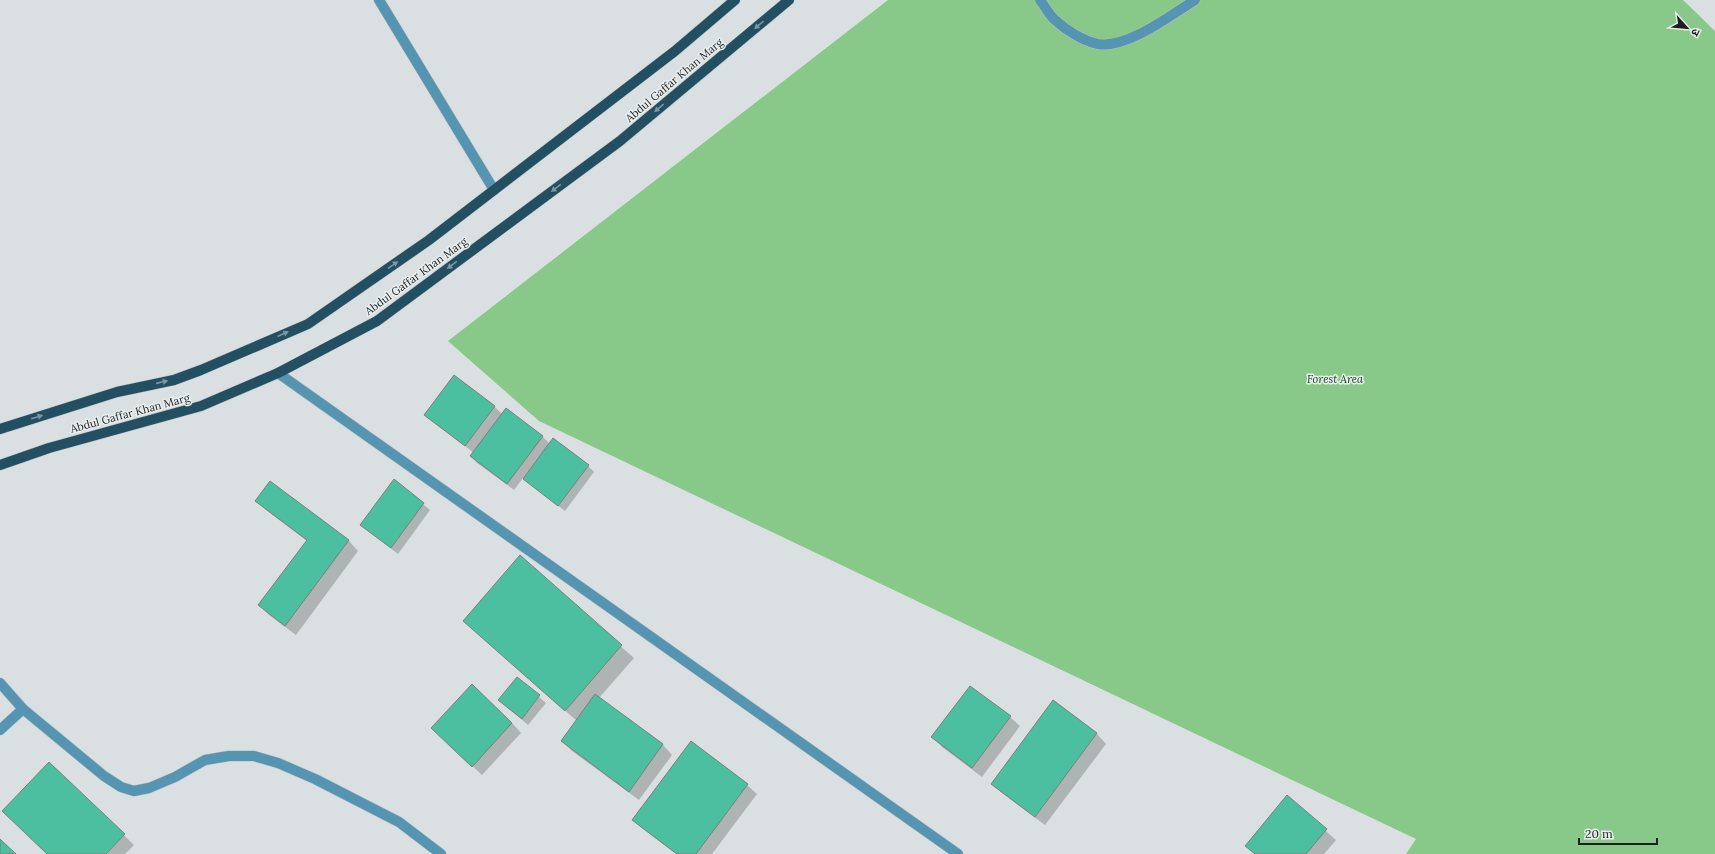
<svg xmlns="http://www.w3.org/2000/svg" width="1715" height="854" font-family="Lora,'Noto Sans Devanagari',serif">
<style>
.green{fill:#88c989}
.shadow{fill:#0003}
.building{fill:#4dbfa1;stroke:#7b807f}
.lines{fill:none;stroke-linecap:round;stroke-linejoin:round}
.minor-casing{stroke:#b8bdbe;stroke-width:11}
.major-casing{stroke:#b8bdbe;stroke-width:11}
.minor{stroke:#5695b1;stroke-width:10}
.major{stroke:#224f62;stroke-width:10}
.oneway{fill:#7b97a1}
.labels{text-anchor:middle;dominant-baseline:central;stroke-width:3;stroke-linejoin:round;paint-order:stroke}
.street-label{font-size:11px;fill:#1e2020;stroke:#e8eeee}
.park-label{font-size:11px;font-style:italic;fill:#144219;stroke:#e8eeee}
</style>
<rect width="100%" height="100%" fill="#dae0e1"/>
<!-- green -->
<path class="green" d="M888,0H1683L1715,31V854H1406L1416,839L539,421L448,341Z"/>
<!-- shadow -->
<path class="shadow" d="M454,376L495,407L502,414L506,409L543,437L550,444L588,466L594,472L565,511L523,478L514,490L477,463L471,456L474,453L425,415Z
M394,481L430,510L398,554L361,525Z
M270,482L349,541L358,551L296,635L269,615L259,605L307,541L266,510L257,501Z
M520,557L634,658L599,698L663,745L672,755L639,800L572,751L562,741L577,721L464,621Z
M517,678L546,703L528,725L500,700Z
M1054,701L1097,734L1106,744L1045,825L1002,793L993,784Z
M1010,717L1020,726L982,777L942,747L933,737Z
M512,723L521,733L482,775L442,737Z
M691,743L747,785L757,794L712,854H676L643,829L633,820Z
M50,763L134,845L125,854H48Z
M1287,797L1336,840L1324,854H1255L1246,846Z"/>
<!-- building -->
<path class="building" d="M454,375L495,406L465,446L424,415Z
M506,408L543,436L507,484L470,456Z
M553,438L589,465L558,506L523,479Z
M394,479L424,503L391,548L360,525Z
M270,481L349,540L285,626L258,605L307,540L255,501Z
M520,555L622,645L565,711L463,621Z
M517,677L540,695L522,719L498,700Z
M472,684L512,723L472,767L431,728Z
M970,686L1011,716L972,768L931,737Z
M595,694L663,744L629,792L561,741Z
M1053,700L1097,733L1035,817L991,784Z
M691,741L748,784L696,854H677L632,820Z
M49,762L125,834L106,854H47L2,811Z
M1287,795L1327,829L1306,854H1255L1245,846Z
M0,839L16,854H0Z"/>
<g class="lines">
<!-- minor casing -->
<g class="minor-casing">
<path id="minor" d="M379,0L494,190
M1040,0C1045,6 1049,15 1055,20C1066,30 1083,41 1098,44C1127,49 1171,15 1195,0
M278,373L958,854
M0,683L23,709L104,776L121,787L134,791L149,788L175,777L205,760L229,756H254L278,763L315,779L399,822L441,854
M0,730L23,709"/>
</g>
<!-- major casing -->
<g class="major-casing">
<path id="major" d="M0,429L117,392L174,380L201,370L308,324L429,240L675,51L735,0
M0,465L49,448L201,406L278,373L377,321L620,141L789,0"/>
</g>
<!-- minor -->
<use href="#minor" class="minor"/>
<!-- major -->
<use href="#major" class="major"/>
</g>
<!-- one-way arrows -->
<defs><path id="oneway-solid" d="M-6-.8H1V-3.2L6.5 0L1 3.2V.8H-6Z"/></defs>
<g class="oneway">
<use href="#oneway-solid" transform="translate(759 25) rotate(140)"/>
<use href="#oneway-solid" transform="translate(659 108) rotate(140)"/>
<use href="#oneway-solid" transform="translate(556 188) rotate(143)"/>
<use href="#oneway-solid" transform="translate(393 265) rotate(-35)"/>
<use href="#oneway-solid" transform="translate(452 265) rotate(143)"/>
<use href="#oneway-solid" transform="translate(283 334) rotate(-24)"/>
<use href="#oneway-solid" transform="translate(162 382) rotate(-13)"/>
<use href="#oneway-solid" transform="translate(37 417) rotate(-17)"/>
</g>
<g class="labels">
<!-- street labels -->
<g class="street-label">
<text transform="translate(674 80) rotate(-40)">Abdul Gaffar Khan Marg</text>
<text transform="translate(416 276) rotate(-36)">Abdul Gaffar Khan Marg</text>
<text transform="translate(130 413) rotate(-15)">Abdul Gaffar Khan Marg</text>
</g>
<!-- park labels -->
<g class="park-label">
<text x="1335" y="379">Forest Area</text>
</g>
</g>
<!-- north arrow -->
<g transform="translate(1687 28) rotate(117)" stroke="#e8eeee" stroke-width="3" paint-order="stroke">
<path d="M0-3L7 15L0 10L-7 15Z" fill="#1e2020"/>
<text y="-6" font-size="11" font-weight="bold" text-anchor="middle" fill="#1e2020">उ</text>
</g>
<!-- scale -->
<path d="M1579 838v6h78v-6" fill="none" stroke="#1e2020" stroke-width="2"/>
<text x="1585" y="838" font-size="12" fill="#1e2020" stroke="#e8eeee" stroke-width="3" paint-order="stroke">20 m</text>
</svg>
